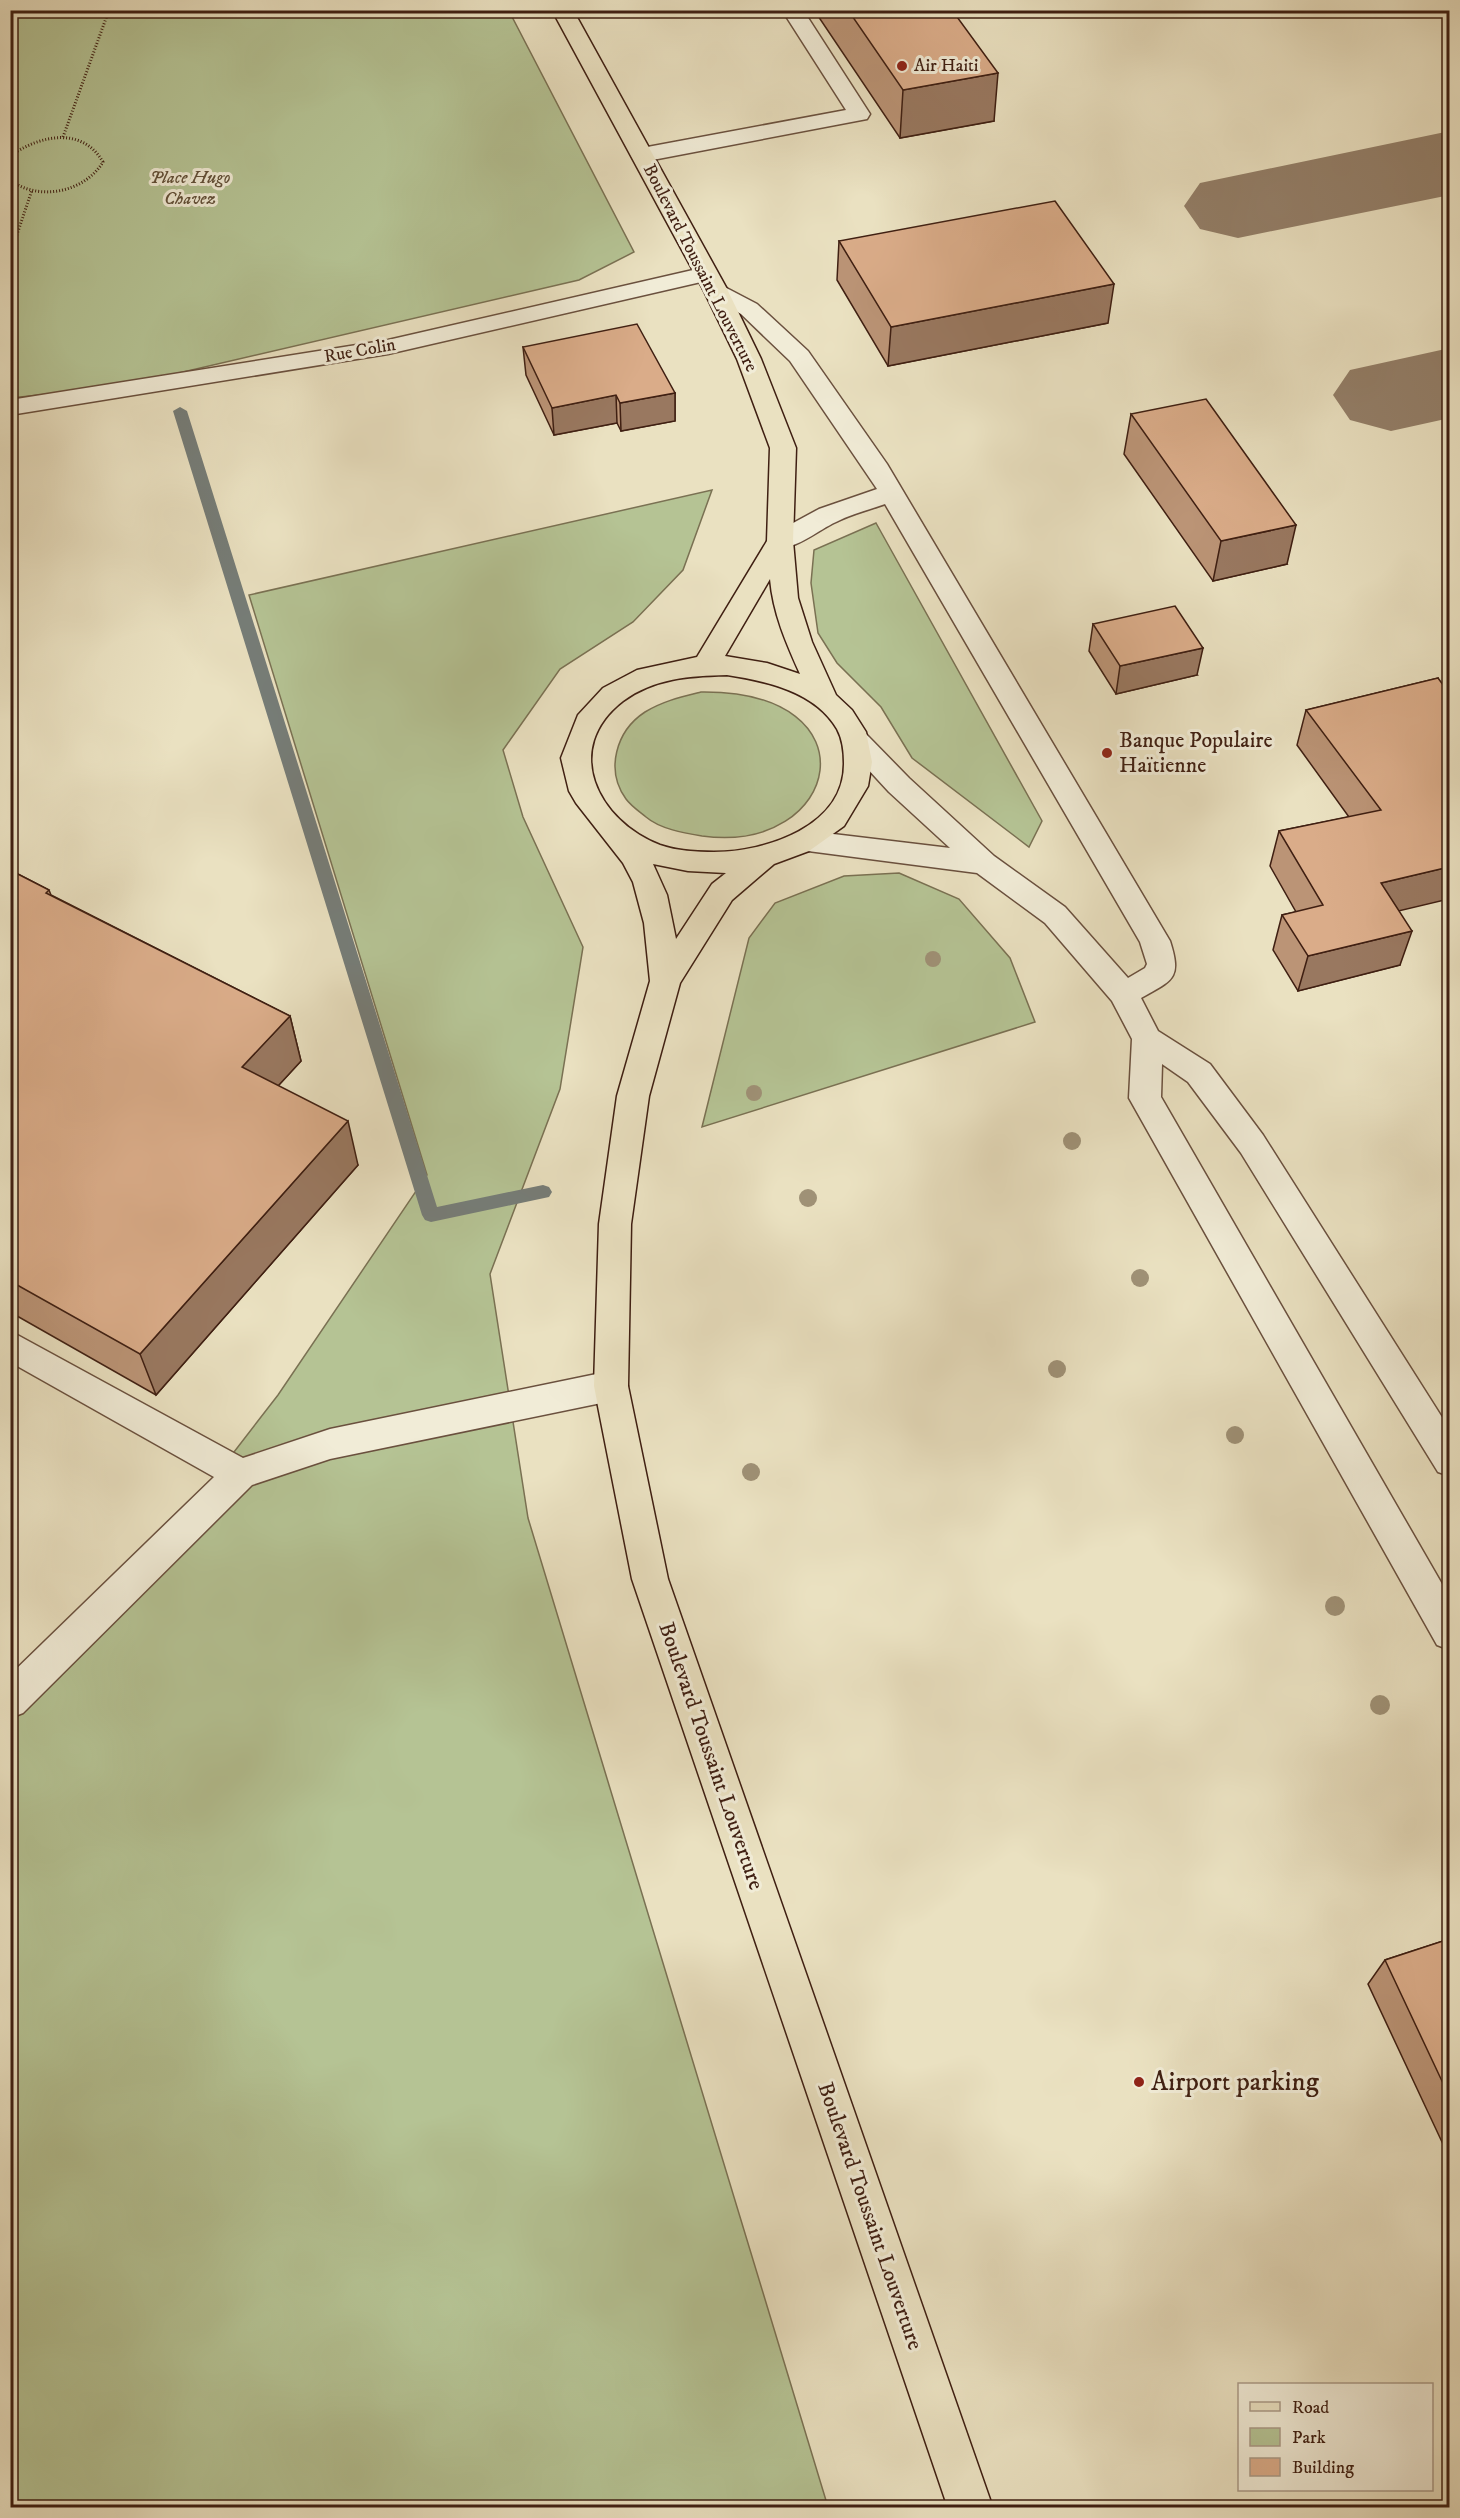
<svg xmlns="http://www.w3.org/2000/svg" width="1460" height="2518" font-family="'IM FELL DW Pica',serif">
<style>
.green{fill:#b5c394;stroke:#7a7153;stroke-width:1.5}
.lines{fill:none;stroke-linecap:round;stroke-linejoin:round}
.stream{fill:#767d78;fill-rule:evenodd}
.taxiway{fill:#94806a;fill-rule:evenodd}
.minor-casing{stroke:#6a503e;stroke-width:3}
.major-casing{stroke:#3f1f12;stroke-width:3}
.path{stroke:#3f1f12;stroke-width:3;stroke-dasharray:1 2;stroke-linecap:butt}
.minor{fill:#f1ecd7;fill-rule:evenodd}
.major{fill:#eae1c1;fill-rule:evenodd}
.tree{fill:#9f9176}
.wall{fill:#bb9476;stroke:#3f1f12;stroke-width:1.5}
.shaded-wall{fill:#997860;stroke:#3f1f12;stroke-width:1.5}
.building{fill:#daac89;stroke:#3f1f12;stroke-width:1.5}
.poi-dot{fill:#8f2418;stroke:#f1ecd7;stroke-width:2}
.labels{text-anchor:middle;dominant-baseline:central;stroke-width:6;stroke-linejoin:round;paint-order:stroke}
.far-poi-label{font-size:18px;fill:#3f1f12;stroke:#f1ecd7;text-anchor:start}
.far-park-label{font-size:18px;font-style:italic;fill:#625039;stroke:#f1ecd7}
.far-street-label{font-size:18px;fill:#3f1f12;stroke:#f1ecd7}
.poi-label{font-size:22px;fill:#3f1f12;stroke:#f1ecd7;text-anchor:start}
.street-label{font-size:22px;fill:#3f1f12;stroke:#f1ecd7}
.near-poi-label{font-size:27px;fill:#3f1f12;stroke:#f1ecd7;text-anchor:start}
</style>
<rect width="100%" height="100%" fill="#eae1c1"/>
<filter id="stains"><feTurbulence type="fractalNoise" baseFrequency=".00333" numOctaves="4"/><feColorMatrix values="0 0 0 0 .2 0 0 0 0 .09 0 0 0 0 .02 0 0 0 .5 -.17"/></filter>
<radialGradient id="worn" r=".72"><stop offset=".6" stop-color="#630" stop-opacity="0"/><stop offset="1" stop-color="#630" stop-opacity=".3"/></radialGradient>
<!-- green -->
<path class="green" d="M10,11H509L634,252L579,280L123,386L11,398Z
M712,490L683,570L633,622L560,669L503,750L523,817L583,947L560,1089L490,1274L528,1518L828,2507L11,2508V1714L173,1531L278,1395L427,1175L249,595Z
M876,523L1042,821L1029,847L912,758L881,707L837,663L818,633L811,583L814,550Z
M701,692C878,690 841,855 702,836C684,833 660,829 646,817C640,812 631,806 626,799C605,770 616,731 645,712C663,701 681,697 701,692Z
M899,873L959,899L1010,958L1035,1022L702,1127L749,938L775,903L844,876Z"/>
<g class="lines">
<!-- stream -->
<path class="stream" d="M180,407L187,411L437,1207L543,1185L549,1187L552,1192L549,1197L431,1222L425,1220L422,1215L173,411Z"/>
<!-- taxiway -->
<path class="taxiway" d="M1450,131V195L1238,238L1200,229L1184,206L1200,183Z
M1450,348V418L1391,431L1350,420L1333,395L1350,370Z"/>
<!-- minor casing -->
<g class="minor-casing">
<path id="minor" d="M782,10H803L870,114L867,119L642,162L634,160L631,155L634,150L642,148L846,110Z
M706,267L714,269L718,274L714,279L388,354L10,415V400L388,340Z
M715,282L757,304L808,351L887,464L1170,941C1182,979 1173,980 1141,998L1158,1031L1210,1064L1263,1135L1450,1430V1476L1438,1472L1241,1153L1188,1082L1162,1064L1161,1097L1450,1598V1650L1437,1645L1129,1098L1132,1039L1112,1001L1045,923L977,873L808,851L798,848L794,841L798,834L808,831L950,848L889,792L842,741L846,734L856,731L866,734L909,778L994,856L1065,907L1128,978L1145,968L1147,964L1140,942L885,504C869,510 851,514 836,522C816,531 793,553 771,547L767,541L771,535L819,509L877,489L790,361L741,314L707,294L703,289L707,284Z
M10,1331L243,1458L330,1429L611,1371L623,1376L628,1386L623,1396L611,1401L330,1459L252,1485L23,1713L10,1718V1675L214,1477L10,1362Z"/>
</g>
<!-- major casing -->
<g class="major-casing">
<path id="major" d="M552,10H573L727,289L761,359L796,448L793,541L798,598L812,642L836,695L852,710L866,732L872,762L868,786L844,826L809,851L774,864L732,900L680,983L649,1096L631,1224L628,1386L668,1579L993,2508H948L632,1579L594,1386L599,1224L617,1096L650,981L644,923L633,882L623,863L576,803L569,791L561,758L578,715L603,688L637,670L697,657L767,541L770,448L737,359L703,289ZM770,579C773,613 786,643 800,674L767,663L725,656ZM727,675C765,681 815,691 837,729C843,740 844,753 844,764C844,827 765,852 714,852C697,852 677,851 660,845C598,821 561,749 623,701C654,678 690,676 727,675ZM653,864L688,871L726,873L712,884L676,939L667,895Z"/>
</g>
<!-- path -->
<path class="path" d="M63,137L109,10
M10,156C40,135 82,126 103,162C85,192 39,202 10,180
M10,255L32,190"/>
<!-- minor -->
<use href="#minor" class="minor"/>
<!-- major -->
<use href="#major" class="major"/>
</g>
<!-- trees -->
<g class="tree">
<circle cx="933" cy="959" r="8"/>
<circle cx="754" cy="1093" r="8"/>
<circle cx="1072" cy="1141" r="9"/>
<circle cx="808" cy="1198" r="9"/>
<circle cx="1140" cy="1278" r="9"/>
<circle cx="1057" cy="1369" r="9"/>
<circle cx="1235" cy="1435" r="9"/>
<circle cx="751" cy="1472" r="9"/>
<circle cx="1335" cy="1606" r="10"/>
<circle cx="1380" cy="1705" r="10"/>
</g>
<!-- wall -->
<path class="wall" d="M814,10H952L994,121L900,138Z
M839,241L1108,323L888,366L837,280Z
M523,347L675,393V421L621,431L617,423L554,435L526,375Z
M1131,414L1287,564L1213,581L1124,454Z
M1093,624L1197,675L1116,694L1089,651Z
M1438,678L1399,911L1400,965L1298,991L1273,950L1282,915L1296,912L1270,866L1279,831L1349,817L1297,745L1306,710Z
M10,870L49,890L51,895L290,1016L301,1061L278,1086L358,1165L156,1395L10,1312Z
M1449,1939V2157L1368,1984L1385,1960Z"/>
<!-- shaded-wall -->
<path class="shaded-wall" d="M998,73L994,121L900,138L903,90Z
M1114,284L1108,323L888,366L891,327Z
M675,393V421L621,431L620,403Z
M616,395L617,423L554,435L552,408Z
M1296,525L1287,564L1213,581L1221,541Z
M1203,648L1197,675L1116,694L1120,666Z
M1449,867V899L1369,918L1381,883Z
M1412,931L1400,965L1298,991L1308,956Z
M290,1016L301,1061L254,1112L242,1067Z
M348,1121L358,1165L156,1395L140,1354Z"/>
<!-- building -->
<path class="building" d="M848,10H952L998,73L903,90Z
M1055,201L1114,284L891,327L839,241Z
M637,324L675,393L620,403L616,395L552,408L523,347Z
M1206,399L1296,525L1221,541L1131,414Z
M1175,606L1203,648L1120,666L1093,624Z
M1438,678L1449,693V867L1381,883L1412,931L1308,956L1282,915L1323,905L1279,831L1381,810L1306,710Z
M10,870L49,890L46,893L290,1016L242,1067L348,1121L140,1354L10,1281Z
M1449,1939V2096L1385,1960Z"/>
<!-- markers -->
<g class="poi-dot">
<circle cx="902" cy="66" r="6"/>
<circle cx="1107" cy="753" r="6"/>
<circle cx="1139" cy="2082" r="6"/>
</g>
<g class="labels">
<!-- far-poi labels -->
<g class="far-poi-label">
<text x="914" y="66">Air Haiti</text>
</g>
<!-- far-park labels -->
<g class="far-park-label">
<text x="190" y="178">Place Hugo<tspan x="190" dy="21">Chavez</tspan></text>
</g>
<!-- far-street labels -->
<g class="far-street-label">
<text transform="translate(700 268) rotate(63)">Boulevard Toussaint Louverture</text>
<text transform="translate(360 351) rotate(-10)">Rue Colin</text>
</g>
<!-- poi labels -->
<g class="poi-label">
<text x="1119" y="740">Banque Populaire<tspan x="1119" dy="25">Haïtienne</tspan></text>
</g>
<!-- street labels -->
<g class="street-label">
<text transform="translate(711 1756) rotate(71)">Boulevard Toussaint Louverture</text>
<text transform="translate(870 2216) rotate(71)">Boulevard Toussaint Louverture</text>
</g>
<!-- near-poi labels -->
<g class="near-poi-label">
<text x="1151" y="2082">Airport parking</text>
</g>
</g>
<!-- margin -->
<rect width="1460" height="2518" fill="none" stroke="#eae1c1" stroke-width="36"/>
<rect x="12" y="12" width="1436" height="2494" fill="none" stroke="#3f1f12" stroke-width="3"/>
<rect x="18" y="18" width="1424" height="2482" fill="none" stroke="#3f1f12" stroke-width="1.5"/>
<!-- legend -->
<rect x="1238" y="2383" width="195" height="108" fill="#f1ecd7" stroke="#aa9a88" stroke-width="1.5"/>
<rect x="1250" y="2402" width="30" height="9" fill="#eae1c1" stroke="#aa9a88" stroke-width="1.5"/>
<text x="1292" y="2413" font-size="18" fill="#3f1f12">Road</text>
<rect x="1250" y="2428" width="30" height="18" fill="#b5c394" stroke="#aa9a88" stroke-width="1.5"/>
<text x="1292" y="2443" font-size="18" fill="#3f1f12">Park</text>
<rect x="1250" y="2458" width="30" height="18" fill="#daac89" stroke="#aa9a88" stroke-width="1.5"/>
<text x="1292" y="2473" font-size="18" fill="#3f1f12">Building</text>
<rect width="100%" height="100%" filter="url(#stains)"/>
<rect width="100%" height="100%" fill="url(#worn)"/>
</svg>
